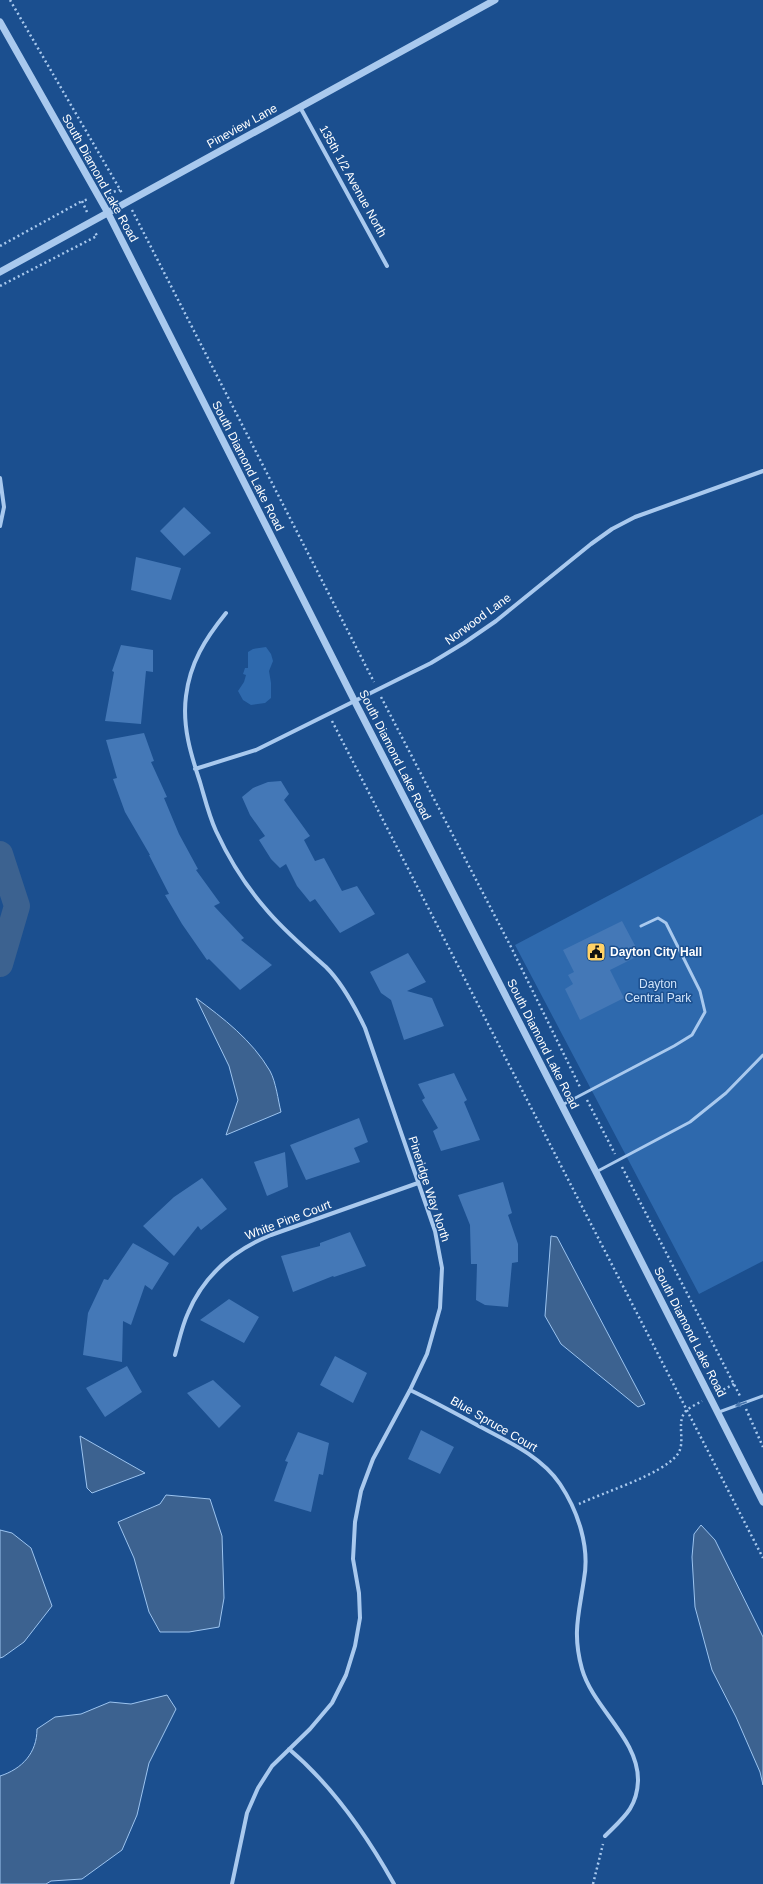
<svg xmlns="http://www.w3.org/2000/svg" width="763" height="1884" font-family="Helvetica,sans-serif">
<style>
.green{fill:#2e69ad}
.water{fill:#3c6290;stroke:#9cc4f0}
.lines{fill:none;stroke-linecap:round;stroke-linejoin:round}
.river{stroke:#3c6290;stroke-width:26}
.building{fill:#4478b7}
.path{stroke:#a9c9ee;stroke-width:2.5;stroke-dasharray:2 3;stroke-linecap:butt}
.service{stroke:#a9c9ee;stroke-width:3}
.minor{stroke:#a9c9ee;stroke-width:4}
.tertiary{stroke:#a9c9ee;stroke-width:7}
.oneway{fill:#4674ac}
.labels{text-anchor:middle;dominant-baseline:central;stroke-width:3;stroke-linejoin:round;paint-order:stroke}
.street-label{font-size:12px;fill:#fff;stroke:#1b4f8f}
.poi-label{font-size:12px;font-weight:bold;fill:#fff;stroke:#1b4f8f;text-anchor:start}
.park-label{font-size:12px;fill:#cfe3fa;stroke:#1b4f8f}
</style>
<rect width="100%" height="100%" fill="#1b4f8f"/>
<!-- green -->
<path class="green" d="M266,647L271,654L273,661L269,671L271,683V698L265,703L251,705L243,700L238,691L244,682L246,675L243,674L245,668H248V652L253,649Z
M763,814V1261L699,1294L515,945Z"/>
<!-- water -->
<path class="water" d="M196,998C223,1018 252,1040 270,1071C276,1082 278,1100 281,1112L226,1135L238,1100L229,1066Z
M551,1236L557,1237L645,1404L638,1407L561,1344L545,1316Z
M80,1436L145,1473L92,1493L87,1488Z
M166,1495L210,1499L222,1536L224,1598L219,1627L189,1632H160L149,1612L134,1558L118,1522L160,1504Z
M701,1525L715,1540L763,1637V1785L760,1772L736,1717L712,1670L695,1607L692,1557L694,1534Z
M0,1530L12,1533L31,1548L52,1606L24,1642L3,1657L0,1658Z
M167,1695L176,1709L149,1763L137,1815L122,1850L82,1879L51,1881L46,1884H0V1776C22,1769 37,1753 37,1729L55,1717L81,1714L110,1702L131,1704Z"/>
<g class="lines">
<!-- river -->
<path class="river" d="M0,854L17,906L0,964"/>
</g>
<!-- building -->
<path class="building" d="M184,507L211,533L184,556L160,531Z
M136,557L181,568L171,600L131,590Z
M121,645L153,650V672L146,671L141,724L105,721L114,672L112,671Z
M144,733L154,761L151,762L167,797L164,798L179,834L198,869L196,870L220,903L214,906L244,938L241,940L272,965L240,990L209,959L207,960L182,924L165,895L169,894L149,855H150L125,812L113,779L117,778L106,740Z
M281,781L289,794L284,800L310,836L304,840L315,861L324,858L342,891L357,886L375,914L340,933L315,899L310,902L297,886L286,864L280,868L271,859L259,840L265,836L250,815L242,797L253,788L268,782Z
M622,921L640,955L610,970L624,998L580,1020L565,989L573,984L568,975L574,972L563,950Z
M408,953L426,982L407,991L432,998L444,1026L404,1040L391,1000L381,993L370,972Z
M454,1073L467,1100L464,1102L480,1140L441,1151L433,1131L438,1128L422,1100L425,1098L418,1084Z
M359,1118L368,1142L354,1148L360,1162L306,1180L290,1145Z
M285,1152L288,1187L267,1196L254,1162Z
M202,1178L227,1209L201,1230L198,1226L174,1256L143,1226L174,1197Z
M503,1182L512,1213L508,1215L518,1244V1262L512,1263L508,1307L485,1305L476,1300L477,1264H471L470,1225L458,1195Z
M350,1232L366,1266L334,1277L333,1276L293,1292L281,1256L320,1246V1243Z
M133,1243L169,1263L152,1290L145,1285L131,1325L123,1321L122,1362L83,1355L88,1313L104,1279L108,1280Z
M229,1299L259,1317L244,1343L200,1320Z
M335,1356L367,1373L353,1403L320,1385Z
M127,1366L142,1392L105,1417L86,1388Z
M213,1380L241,1406L219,1428L187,1393Z
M421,1430L454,1447L440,1474L408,1459Z
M298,1432L329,1443L323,1475L319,1474L311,1512L274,1501L288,1462L285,1461Z"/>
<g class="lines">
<!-- path -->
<path class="path" d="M10,0L122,193
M109,193L120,190
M132,210L374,682
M87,212L82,201L89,199
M0,246L82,201
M0,286L97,236L95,232
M381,697L511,947L580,1087
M332,721L763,1558
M587,1100L615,1154
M622,1167L740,1396
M719,1392L734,1384
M746,1409L763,1447
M579,1504C604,1492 661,1475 677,1455C687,1443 675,1422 686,1411C690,1407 697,1404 702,1401
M593,1884L603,1844"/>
<!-- service -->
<path class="service" d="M562,1105L674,1046L692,1035L705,1012L700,991L666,923L658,918L641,926
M596,1172L690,1122L726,1093L763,1055
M719,1412L763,1396"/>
<!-- minor -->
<path class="minor" d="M300,107L387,266
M0,478L4,507L0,526
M226,613C205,639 190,663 186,696C182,726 191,755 200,782C205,799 209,816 216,831C229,859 245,885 265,908C283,930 305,948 326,967C343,984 355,1007 365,1028L435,1231L442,1268L440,1308L427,1354L410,1390L373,1459L361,1491L355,1522L353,1559L359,1593L360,1618L355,1646L346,1675L332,1703L310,1729L272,1766L258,1788L247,1813L232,1884
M195,769L256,750L431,663L464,643L496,621L591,544L612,529L635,517L763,471
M175,1355C179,1341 182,1326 188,1313C204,1275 234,1250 271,1235L418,1183
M410,1390C433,1401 455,1413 477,1425C507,1441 541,1456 560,1484C578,1511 590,1547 584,1579C579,1614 572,1633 582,1669C593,1708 639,1739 638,1781C637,1808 623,1818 605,1836
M289,1749C333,1786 366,1834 394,1884"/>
<!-- tertiary -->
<path class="tertiary" d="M0,22L108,213L354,700L596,1172L763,1502
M0,272L495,0"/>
</g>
<!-- one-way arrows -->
<defs><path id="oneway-solid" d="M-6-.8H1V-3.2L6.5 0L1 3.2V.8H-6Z"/></defs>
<use class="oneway" href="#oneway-solid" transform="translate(741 1404) rotate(160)"/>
<!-- icons -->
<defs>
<g id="civic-square" transform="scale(1)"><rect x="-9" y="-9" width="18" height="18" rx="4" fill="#ffd166" stroke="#1b4f8f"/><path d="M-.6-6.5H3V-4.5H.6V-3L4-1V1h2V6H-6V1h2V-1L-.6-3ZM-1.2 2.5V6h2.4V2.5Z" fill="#111"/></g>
</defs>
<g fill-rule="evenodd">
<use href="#civic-square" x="596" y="952"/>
</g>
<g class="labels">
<!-- street labels -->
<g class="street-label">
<text transform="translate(242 126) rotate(-29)">Pineview Lane</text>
<text transform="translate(100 178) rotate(61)">South Diamond Lake Road</text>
<text transform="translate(353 181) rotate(61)">135th 1/2 Avenue North</text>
<text transform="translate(248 466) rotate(63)">South Diamond Lake Road</text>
<text transform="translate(478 619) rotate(-36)">Norwood Lane</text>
<text transform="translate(395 755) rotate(63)">South Diamond Lake Road</text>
<text transform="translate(543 1044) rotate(63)">South Diamond Lake Road</text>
<text transform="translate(429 1189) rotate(72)">Pineridge Way North</text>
<text transform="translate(288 1220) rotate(-21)">White Pine Court</text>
<text transform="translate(690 1332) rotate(63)">South Diamond Lake Road</text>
<text transform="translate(494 1424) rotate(30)">Blue Spruce Court</text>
</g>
<!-- poi labels -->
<g class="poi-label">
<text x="610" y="952">Dayton City Hall</text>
</g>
<!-- park labels -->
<g class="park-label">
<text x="658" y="984">Dayton<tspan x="658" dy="14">Central Park</tspan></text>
</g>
</g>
</svg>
